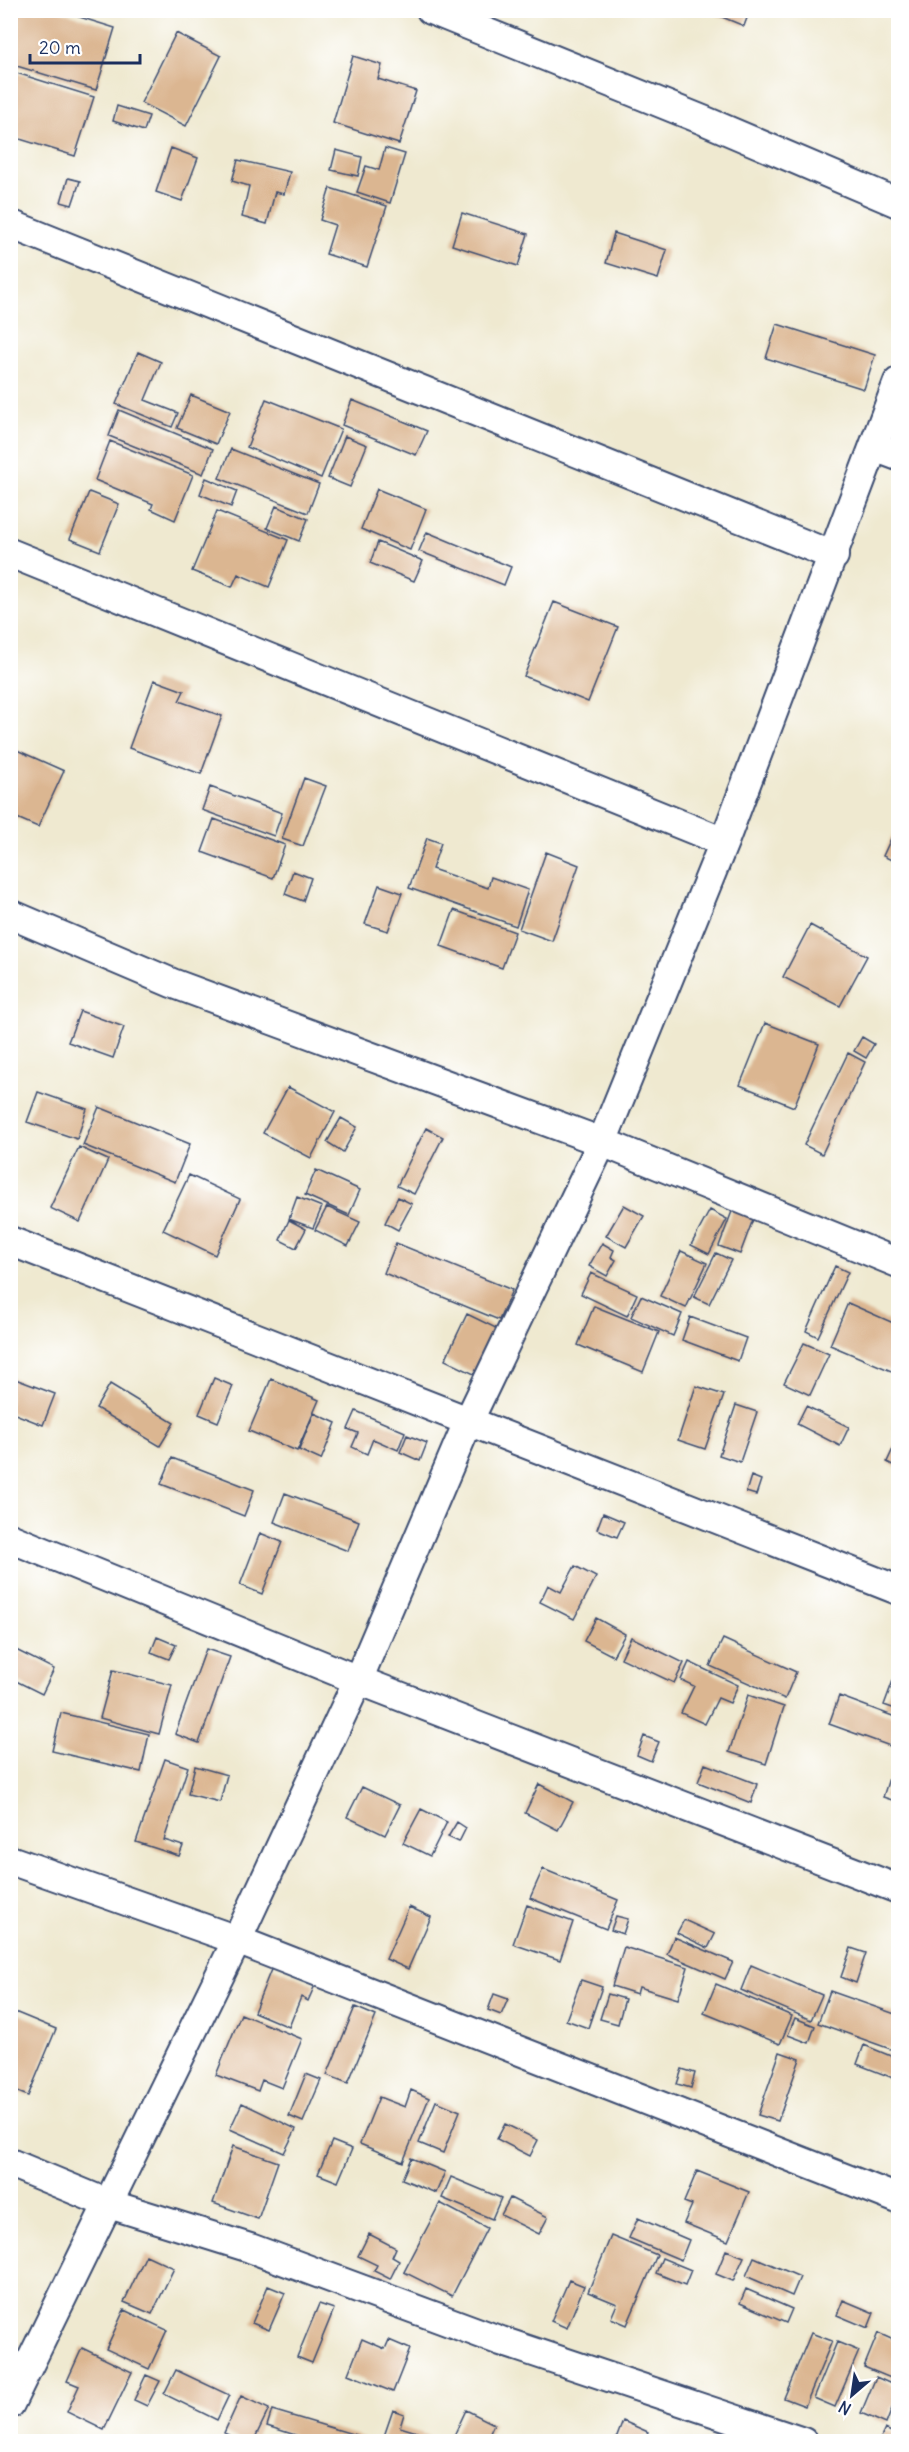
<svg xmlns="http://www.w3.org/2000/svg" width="909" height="2452" font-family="Delius,sans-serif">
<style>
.building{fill:#dbb691}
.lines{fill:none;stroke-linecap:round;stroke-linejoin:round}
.minor-casing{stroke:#3b4b6f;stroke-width:32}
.minor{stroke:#fff;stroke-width:28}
</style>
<rect width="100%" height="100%" fill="#fff"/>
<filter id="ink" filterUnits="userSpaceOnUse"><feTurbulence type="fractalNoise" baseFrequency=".0167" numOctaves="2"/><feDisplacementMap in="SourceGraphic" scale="12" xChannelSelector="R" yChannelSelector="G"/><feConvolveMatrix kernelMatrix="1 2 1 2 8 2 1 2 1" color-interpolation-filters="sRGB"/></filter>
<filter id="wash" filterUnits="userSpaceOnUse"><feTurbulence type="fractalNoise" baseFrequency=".008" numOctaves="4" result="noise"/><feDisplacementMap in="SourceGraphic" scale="24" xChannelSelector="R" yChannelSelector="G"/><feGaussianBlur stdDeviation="1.35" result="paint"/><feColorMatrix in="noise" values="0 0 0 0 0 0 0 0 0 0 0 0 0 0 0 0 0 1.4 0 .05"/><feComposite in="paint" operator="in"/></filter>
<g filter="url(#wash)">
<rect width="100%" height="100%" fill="#efe9d0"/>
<g id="blocks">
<!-- building -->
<path class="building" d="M16,10H57L115,28L96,90L10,64V29Z
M705,10H750L744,26Z
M176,33L221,56L186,126L141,103Z
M353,56L382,65L378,79L416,91L399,144L333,123Z
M10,71L94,97L75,156L10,136Z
M117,106L149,116L144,131L113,121Z
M171,148L198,158L182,201L156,192Z
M385,148L405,154L390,203L357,192L366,166L379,170Z
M336,150L362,157L358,176L331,170Z
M238,160L290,172L284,194L275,192L267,224L242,217L249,186L232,181Z
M68,178L80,181L72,205L61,202Z
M330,188L387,206L367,267L326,254L335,225L320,220Z
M462,213L528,234L518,266L452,245Z
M614,233L667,250L658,279L606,263Z
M777,324L875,355L864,389L766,358Z
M138,352L161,362L145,400L178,413L172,427L116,404Z
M191,395L230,411L216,444L177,428Z
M266,399L341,429L321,478L247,447Z
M352,400L427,431L416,455L342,425Z
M119,410L213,449L203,474L109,436Z
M345,436L367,445L350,487L328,478Z
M110,441L193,475L175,520L151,509L153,504L95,480Z
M231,449L319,484L308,513L219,478Z
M206,478L237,491L231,507L200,494Z
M377,489L426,509L410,550L361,529Z
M89,492L119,504L100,551L70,539Z
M276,506L308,519L299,541L267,528Z
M217,511L288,540L269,587L238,574L232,587L192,571Z
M427,532L511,567L504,585L419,551Z
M378,542L423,561L414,581L370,563Z
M554,602L618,627L588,702L524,676Z
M154,680L184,691L179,701L222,716L201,774L129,748Z
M10,747L64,771L38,827L10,815Z
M304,778L326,786L303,846L282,839Z
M210,787L282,813L274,836L202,810Z
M214,819L285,845L273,878L202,852Z
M894,832L898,834V863L883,856Z
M427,838L441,843L432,869L488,888L491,877L528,890L516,926L409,888Z
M546,852L579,865L552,941L519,929Z
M293,871L311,878L303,901L285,894Z
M379,885L402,893L388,931L365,924Z
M454,910L515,932L502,968L441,946Z
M810,925L867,956L840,1006L783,977Z
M80,1011L124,1027L113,1058L68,1042Z
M765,1023L819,1044L794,1107L740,1085Z
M862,1037L874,1044L866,1058L854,1051Z
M848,1053L865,1062L822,1154L804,1145Z
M288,1087L335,1112L311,1158L263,1133Z
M38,1092L87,1109L77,1139L27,1122Z
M99,1107L190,1144L175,1182L83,1145Z
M341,1118L357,1127L343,1152L327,1142Z
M426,1128L443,1137L414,1194L397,1186Z
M79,1147L108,1160L80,1222L50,1208Z
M316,1170L360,1190L349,1215L305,1195Z
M189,1175L240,1199L215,1255L163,1230Z
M297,1197L322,1207L313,1228L289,1219Z
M398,1197L412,1204L398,1230L385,1223Z
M624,1205L644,1216L626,1247L606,1236Z
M734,1206L755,1214L740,1254L719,1246Z
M327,1207L360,1222L348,1246L315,1230Z
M710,1210L727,1219L709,1254L691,1245Z
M289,1220L306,1229L296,1248L280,1240Z
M396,1243L512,1290L499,1320L384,1273Z
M602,1243L614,1250L611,1257L616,1260L607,1276L589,1266Z
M681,1251L707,1263L686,1308L660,1296Z
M716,1253L731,1260L709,1304L694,1297Z
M835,1266L848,1272L818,1337L806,1331Z
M591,1273L637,1294L627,1316L581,1294Z
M641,1296L682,1314L673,1336L631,1317Z
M848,1303L898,1325V1366L896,1373L830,1345Z
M594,1306L659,1332L643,1372L578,1345Z
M467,1314L498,1329L476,1375L445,1360Z
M690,1317L746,1338L738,1361L682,1340Z
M804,1343L829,1354L810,1395L784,1383Z
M10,1377L55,1394L43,1425L10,1412Z
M214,1378L233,1386L218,1422L199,1414Z
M271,1379L319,1400L297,1451L249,1431Z
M110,1384L174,1423L160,1446L96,1408Z
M696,1386L724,1395L705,1449L678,1440Z
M736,1405L757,1412L740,1462L719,1455Z
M806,1406L849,1427L840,1446L797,1424Z
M356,1411L405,1432L398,1450L373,1439L367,1454L352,1447L358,1433L348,1429Z
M314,1413L336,1423L321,1460L299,1450Z
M898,1413V1430L893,1428Z
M407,1435L427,1443L420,1461L400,1452Z
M898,1438V1468L887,1462Z
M172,1458L254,1490L244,1516L161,1484Z
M751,1476L761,1480L756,1495L746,1492Z
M285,1493L359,1521L348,1551L274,1522Z
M603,1513L624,1522L617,1537L597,1529Z
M260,1533L282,1542L262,1594L240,1585Z
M575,1566L596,1577L574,1619L540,1602L548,1585L561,1592Z
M596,1618L625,1634L613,1656L584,1641Z
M157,1637L176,1645L169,1659L151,1652Z
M631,1637L684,1663L674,1683L621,1658Z
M723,1639L796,1672L785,1699L710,1666Z
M10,1647L54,1669L42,1694L10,1678Z
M206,1649L230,1657L199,1743L175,1734Z
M689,1662L738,1685L730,1703L718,1698L705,1724L681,1713L694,1686L681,1680Z
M898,1667V1710L884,1705Z
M113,1670L172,1685L159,1734L100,1718Z
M748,1695L784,1707L766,1764L729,1752Z
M839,1696L898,1718L890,1746L829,1724Z
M61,1713L149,1734L141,1772L52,1751Z
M644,1736L659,1742L651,1761L637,1755Z
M898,1750V1802L883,1797Z
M165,1759L188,1767L164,1840L183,1846L179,1856L136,1842Z
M705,1764L757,1784L751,1803L698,1782Z
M195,1766L227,1775L220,1802L188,1794Z
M539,1784L573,1802L558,1830L525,1813Z
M362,1787L400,1805L385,1835L347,1817Z
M421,1809L447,1822L430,1856L403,1843Z
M457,1822L466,1828L459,1842L448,1837Z
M543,1869L618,1900L606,1929L530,1898Z
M527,1905L573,1922L560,1960L513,1944Z
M409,1907L431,1917L408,1969L386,1959Z
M616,1916L628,1919L623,1934L611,1930Z
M684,1920L715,1934L708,1948L677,1933Z
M674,1937L733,1962L725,1979L667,1954Z
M624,1947L688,1967L678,1999L639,1987L637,1994L612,1986Z
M851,1948L866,1953L856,1983L841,1977Z
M751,1965L822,1995L811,2020L741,1990Z
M272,1967L315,1985L308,2001L301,1997L289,2027L254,2012Z
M581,1980L602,1987L588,2028L566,2020Z
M716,1984L792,2016L780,2044L704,2013Z
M830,1991L898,2015V2044L896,2051L818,2023Z
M494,1994L508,1999L501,2015L488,2010Z
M608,1994L625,1999L618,2024L600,2019Z
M355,2007L376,2016L348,2083L327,2075Z
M10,2010L56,2029L28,2096L10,2089Z
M241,2014L302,2039L282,2088L262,2080L258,2091L216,2075Z
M795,2018L815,2026L809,2043L788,2035Z
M864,2045L898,2059V2080L857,2064Z
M780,2052L800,2059L778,2121L758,2115Z
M682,2069L695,2073L691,2088L677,2084Z
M306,2074L321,2080L303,2122L289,2116Z
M411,2090L429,2098L403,2162L360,2144L379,2097L405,2107Z
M436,2101L460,2111L443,2153L419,2143Z
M242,2103L296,2129L284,2153L230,2129Z
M505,2124L538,2140L530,2156L497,2139Z
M332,2141L352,2149L338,2182L318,2174Z
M233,2146L278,2162L258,2219L213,2203Z
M411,2158L445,2172L436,2193L402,2179Z
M697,2171L749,2192L728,2241L684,2223L692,2205L684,2202Z
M451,2177L501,2198L492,2219L442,2198Z
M510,2198L548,2217L539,2234L501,2215Z
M440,2203L487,2228L452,2296L404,2272Z
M638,2218L689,2240L681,2260L629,2238Z
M369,2234L396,2248L392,2257L399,2261L390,2279L374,2271L377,2265L358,2256Z
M611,2236L657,2255L627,2325L611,2318L617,2304L588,2292Z
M726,2250L744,2257L733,2281L716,2274Z
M146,2255L174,2268L152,2314L124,2302Z
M754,2257L800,2277L792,2296L746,2276Z
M662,2258L691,2270L685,2285L656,2273Z
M569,2280L584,2286L567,2328L551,2321Z
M268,2286L285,2293L269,2330L252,2323Z
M746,2289L792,2309L786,2323L740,2303Z
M843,2300L874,2313L868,2328L837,2315Z
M319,2304L334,2309L312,2363L297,2357Z
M124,2310L167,2330L149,2369L106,2349Z
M811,2333L832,2341L805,2406L784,2398Z
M878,2333L898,2342V2381L864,2367Z
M362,2339L385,2349L389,2340L410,2349L393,2392L348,2374Z
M837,2342L859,2351L835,2407L814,2398Z
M82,2348L132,2372L104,2430L67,2412L79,2386L67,2381Z
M176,2370L229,2395L217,2420L164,2394Z
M146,2375L160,2381L147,2406L134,2400Z
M876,2377L898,2387V2393L886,2424L861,2413Z
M241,2396L269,2409L253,2442H243L224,2433Z
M272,2410L376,2441V2442H317L267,2426Z
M393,2410L404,2414L400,2427L430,2436L428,2442H382Z
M466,2410L494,2424L486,2442H451Z
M623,2421L648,2432L644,2442H615Z
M885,2429L898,2435V2442H879Z"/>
</g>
</g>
<g filter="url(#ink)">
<use href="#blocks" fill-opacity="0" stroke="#3b4b6f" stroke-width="1.5"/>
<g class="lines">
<!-- minor casing -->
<g class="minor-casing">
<path id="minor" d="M431,10L703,120L898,203
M10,224L834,556
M874,447L898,456
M10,553L724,842
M10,914L172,983L602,1142L898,1263
M10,1241L898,1590
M10,1538L358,1680L898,1889
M10,1860L237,1940L898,2199
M10,2163L109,2204L250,2248L501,2341L803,2442
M10,2404L237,1940L358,1680L468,1422L602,1142L724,842L898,382"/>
</g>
<!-- minor -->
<use href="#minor" class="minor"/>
</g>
</g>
<!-- margin -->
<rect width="909" height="2452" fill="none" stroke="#fff" stroke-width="36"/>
<!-- north arrow -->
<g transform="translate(852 2395) rotate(209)" stroke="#ffffff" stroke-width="4.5" paint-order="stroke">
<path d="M0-4.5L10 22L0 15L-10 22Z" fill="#1b2f5e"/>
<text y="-9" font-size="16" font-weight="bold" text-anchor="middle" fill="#1b2f5e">N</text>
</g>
<!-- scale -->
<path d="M30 54v9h110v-9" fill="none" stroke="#1b2f5e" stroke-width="3"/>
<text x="39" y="54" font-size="18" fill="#1b2f5e" stroke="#ffffff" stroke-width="4.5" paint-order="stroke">20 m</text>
</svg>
